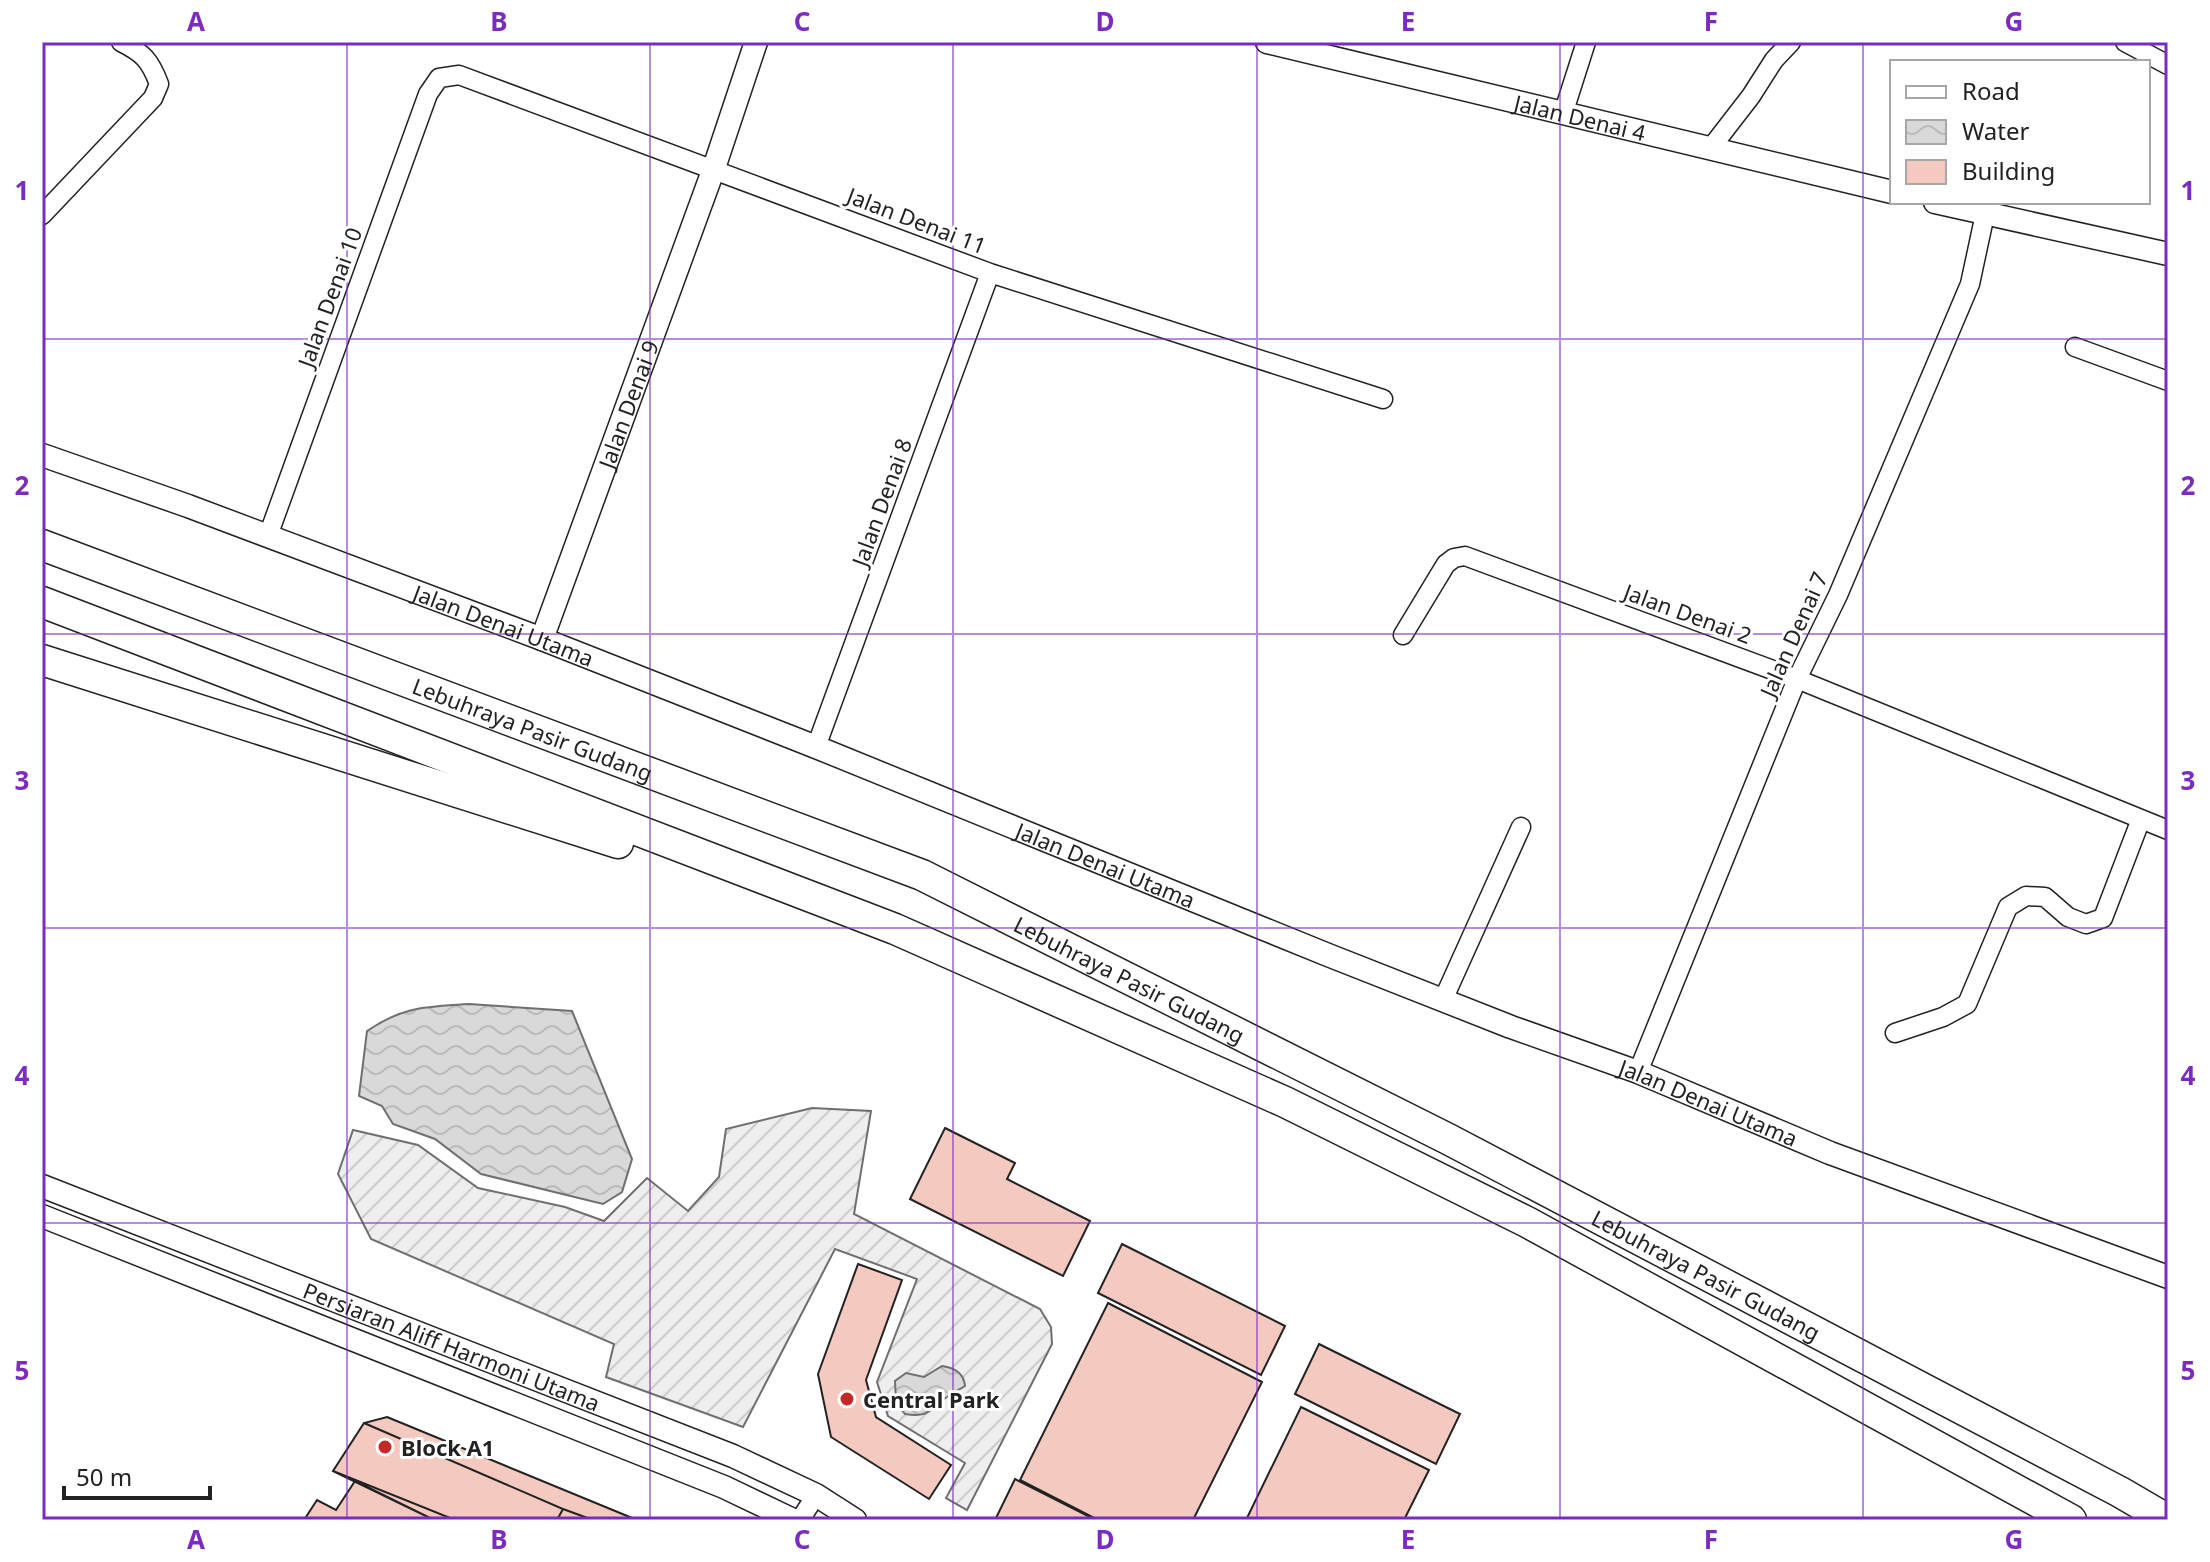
<svg xmlns="http://www.w3.org/2000/svg" width="2210" height="1562" font-family="'Noto Sans',sans-serif">
<style>
.garden{fill:url(#garden-furrows);stroke:#6f6f6f;stroke-width:2}
.water{fill:url(#water-waves);stroke:#6f6f6f;stroke-width:2}
.building{fill:#f3c9c0;stroke:#222;stroke-width:2}
.lines{fill:none;stroke-linecap:round;stroke-linejoin:round}
.minor-casing{stroke:#222;stroke-width:21}
.tertiary-casing{stroke:#222;stroke-width:25}
.trunk-casing{stroke:#222;stroke-width:33}
.minor{stroke:#fff;stroke-width:18}
.tertiary{stroke:#fff;stroke-width:22}
.trunk{stroke:#fff;stroke-width:30}
.grid{fill:none;stroke:#7b2cbf;stroke-width:2;stroke-opacity:0.55}
.poi-dot{fill:#c62828;stroke:#fff;stroke-width:3}
.labels{text-anchor:middle;dominant-baseline:central;stroke-width:6;stroke-linejoin:round;paint-order:stroke}
.street-label{font-size:22px;fill:#222;stroke:#fff}
.poi-label{font-size:22px;font-weight:bold;fill:#222;stroke:#fff;text-anchor:start}
.neatline{fill:none;stroke:#7b2cbf;stroke-width:3}
.grid-label{font-size:26px;text-anchor:middle;font-weight:bold;fill:#7b2cbf}
</style>
<defs>
<pattern id="garden-furrows" width="10" height="10" patternUnits="userSpaceOnUse" patternTransform="scale(2)"><rect width="10" height="10" fill="#eee"/><path d="M-1 1l2-2M0 10L10 0M9 11l2-2" fill="none" stroke="#ccc"/></pattern>
<pattern id="water-waves" width="16" height="10" patternUnits="userSpaceOnUse" patternTransform="scale(2)"><rect width="16" height="10" fill="#d9d9d9"/><path d="M0 5q4-4 8 0t8 0" fill="none" stroke="#bababa"/></pattern>
</defs>
<rect width="100%" height="100%" fill="#fff"/>
<!-- garden -->
<path class="garden" d="M812,1108L871,1111L854,1214L1040,1309L1051,1327L1052,1344L967,1510L946,1498L965,1463L888,1416L877,1382L917,1279L835,1249L743,1427L606,1377L614,1344L371,1239L338,1174L353,1130L418,1145L478,1188L565,1207L604,1221L647,1178L688,1211L719,1177L726,1129Z"/>
<!-- water -->
<path class="water" d="M469,1004L572,1011L632,1159L622,1192L603,1204L481,1174L435,1139L393,1124L382,1106L359,1096L367,1031C404,1006 425,1007 469,1004Z
M942,1366C955,1368 964,1373 965,1386C959,1390 952,1393 947,1397C928,1409 932,1418 905,1414L896,1402L895,1381L906,1373L924,1377Z"/>
<!-- building -->
<path class="building" d="M945,1128L1015,1163L1007,1179L1090,1221L1063,1276L910,1199Z
M1122,1244L1285,1326L1261,1375L1098,1293Z
M858,1264L902,1280L866,1380L876,1417L951,1465L929,1499L831,1437L818,1374Z
M1108,1303L1262,1382L1193,1520H1098L1020,1480Z
M1319,1344L1460,1414L1436,1464L1295,1394Z
M1301,1407L1429,1470L1404,1520H1246Z
M387,1417L637,1520H434L333,1471L364,1423Z
M364,1423L563,1509L557,1520L542,1518L541,1520H455L333,1471Z
M1015,1479L1096,1520H995Z
M355,1481L434,1520H304L317,1500L336,1510Z
M563,1509L593,1520H557Z"/>
<g class="lines">
<!-- minor casing -->
<g class="minor-casing">
<path id="minor" d="M2125,42L2168,65
M1563,114L1586,42
M1710,149L1751,96L1774,60L1791,42
M42,215L153,98L159,84C150,60 143,53 121,42
M2075,347L2168,381
M268,536L428,94L439,78L459,75L990,273L1383,399
M1403,635L1446,564L1454,558L1465,556L1797,679L2168,830
M816,747L990,273
M1443,1000L1521,827
M1895,1033L1943,1017L1967,1004L2008,907L2026,896L2045,897L2068,917L2086,924L2103,918L2141,819
M1638,1072L1797,679L1838,595L1970,284L1985,214
M800,1520L816,1495"/>
</g>
<!-- tertiary casing -->
<g class="tertiary-casing">
<g id="tertiary">
<path id="s1" d="M1267,42L1892,192"/>
<path d="M1935,202L2168,254"/>
<path id="s2" d="M42,455L188,506L542,639L816,747L1328,955L1511,1027L1638,1072L1830,1153L2168,1277"/>
<path id="s3" d="M542,639L714,168L756,42"/>
<path id="s4" d="M42,1186L733,1456L816,1495L855,1520"/>
<path d="M42,1216L724,1487L793,1520"/>
</g>
</g>
<!-- trunk casing -->
<g class="trunk-casing">
<g id="trunk">
<path id="s5" d="M42,545L922,875L1448,1139L2120,1492L2168,1520"/>
<path d="M42,602L895,929L1285,1102L1527,1222L2071,1520"/>
<path d="M42,660L618,843"/>
</g>
</g>
<!-- minor -->
<use href="#minor" class="minor"/>
<!-- tertiary -->
<use href="#tertiary" class="tertiary"/>
<!-- trunk -->
<use href="#trunk" class="trunk"/>
</g>
<!-- grid -->
<path class="grid" d="M347,42V1520M650,42V1520M953,42V1520M1257,42V1520M1560,42V1520M1863,42V1520M42,339H2168M42,634H2168M42,928H2168M42,1223H2168"/>
<!-- markers -->
<g class="poi-dot">
<circle cx="847" cy="1399" r="8"/>
<circle cx="385" cy="1447" r="8"/>
</g>
<g class="labels">
<!-- street labels -->
<g class="street-label">
<text stroke="none"><textPath href="#s1" startOffset="322">Jalan Denai 4</textPath></text>
<text transform="translate(917 220) rotate(21)">Jalan Denai 11</text>
<text transform="translate(329 297) rotate(-70)">Jalan Denai 10</text>
<text stroke="none"><textPath href="#s3" startOffset="250">Jalan Denai 9</textPath></text>
<text transform="translate(881 502) rotate(-70)">Jalan Denai 8</text>
<text transform="translate(1688 613) rotate(20)">Jalan Denai 2</text>
<text stroke="none"><textPath href="#s2" startOffset="492">Jalan Denai Utama</textPath></text>
<text transform="translate(1793 634) rotate(-66)">Jalan Denai 7</text>
<text stroke="none"><textPath href="#s5" startOffset="524">Lebuhraya Pasir Gudang</textPath></text>
<text stroke="none"><textPath href="#s2" startOffset="1140">Jalan Denai Utama</textPath></text>
<text stroke="none"><textPath href="#s5" startOffset="1172">Lebuhraya Pasir Gudang</textPath></text>
<text stroke="none"><textPath href="#s2" startOffset="1788">Jalan Denai Utama</textPath></text>
<text stroke="none"><textPath href="#s5" startOffset="1820">Lebuhraya Pasir Gudang</textPath></text>
<text stroke="none"><textPath href="#s4" startOffset="440">Persiaran Aliff Harmoni Utama</textPath></text>
</g>
<!-- poi labels -->
<g class="poi-label">
<text x="863" y="1399">Central Park</text>
<text x="401" y="1447">Block A1</text>
</g>
</g>
<!-- border -->
<rect width="2210" height="1562" fill="none" stroke="#ffffff" stroke-width="88"/>
<!-- legend -->
<rect x="1890" y="60" width="260" height="144" fill="#ffffff" stroke="#a7a7a7" stroke-width="2"/>
<rect x="1906" y="86" width="40" height="12" fill="#ffffff" stroke="#a7a7a7" stroke-width="2"/>
<text x="1962" y="100" font-size="24" fill="#222222">Road</text>
<rect x="1906" y="120" width="40" height="24" fill="url(#water-waves)" stroke="#a7a7a7" stroke-width="2"/>
<text x="1962" y="140" font-size="24" fill="#222222">Water</text>
<rect x="1906" y="160" width="40" height="24" fill="#f3c9c0" stroke="#a7a7a7" stroke-width="2"/>
<text x="1962" y="180" font-size="24" fill="#222222">Building</text>
<!-- scale -->
<path d="M64 1486v12h146v-12" fill="none" stroke="#222222" stroke-width="4"/>
<text x="76" y="1486" font-size="24" fill="#222222" stroke="#ffffff" stroke-width="6" paint-order="stroke">50 m</text>
<rect x="44" y="44" width="2122" height="1474" class="neatline"/>
<g class="grid-label">
<text x="196" y="31">A</text>
<text x="499" y="31">B</text>
<text x="802" y="31">C</text>
<text x="1105" y="31">D</text>
<text x="1408" y="31">E</text>
<text x="1711" y="31">F</text>
<text x="2014" y="31">G</text>
<text x="22" y="200">1</text>
<text x="2188" y="200">1</text>
<text x="22" y="495">2</text>
<text x="2188" y="495">2</text>
<text x="22" y="790">3</text>
<text x="2188" y="790">3</text>
<text x="22" y="1085">4</text>
<text x="2188" y="1085">4</text>
<text x="22" y="1380">5</text>
<text x="2188" y="1380">5</text>
<text x="196" y="1549">A</text>
<text x="499" y="1549">B</text>
<text x="802" y="1549">C</text>
<text x="1105" y="1549">D</text>
<text x="1408" y="1549">E</text>
<text x="1711" y="1549">F</text>
<text x="2014" y="1549">G</text>
</g>
</svg>
